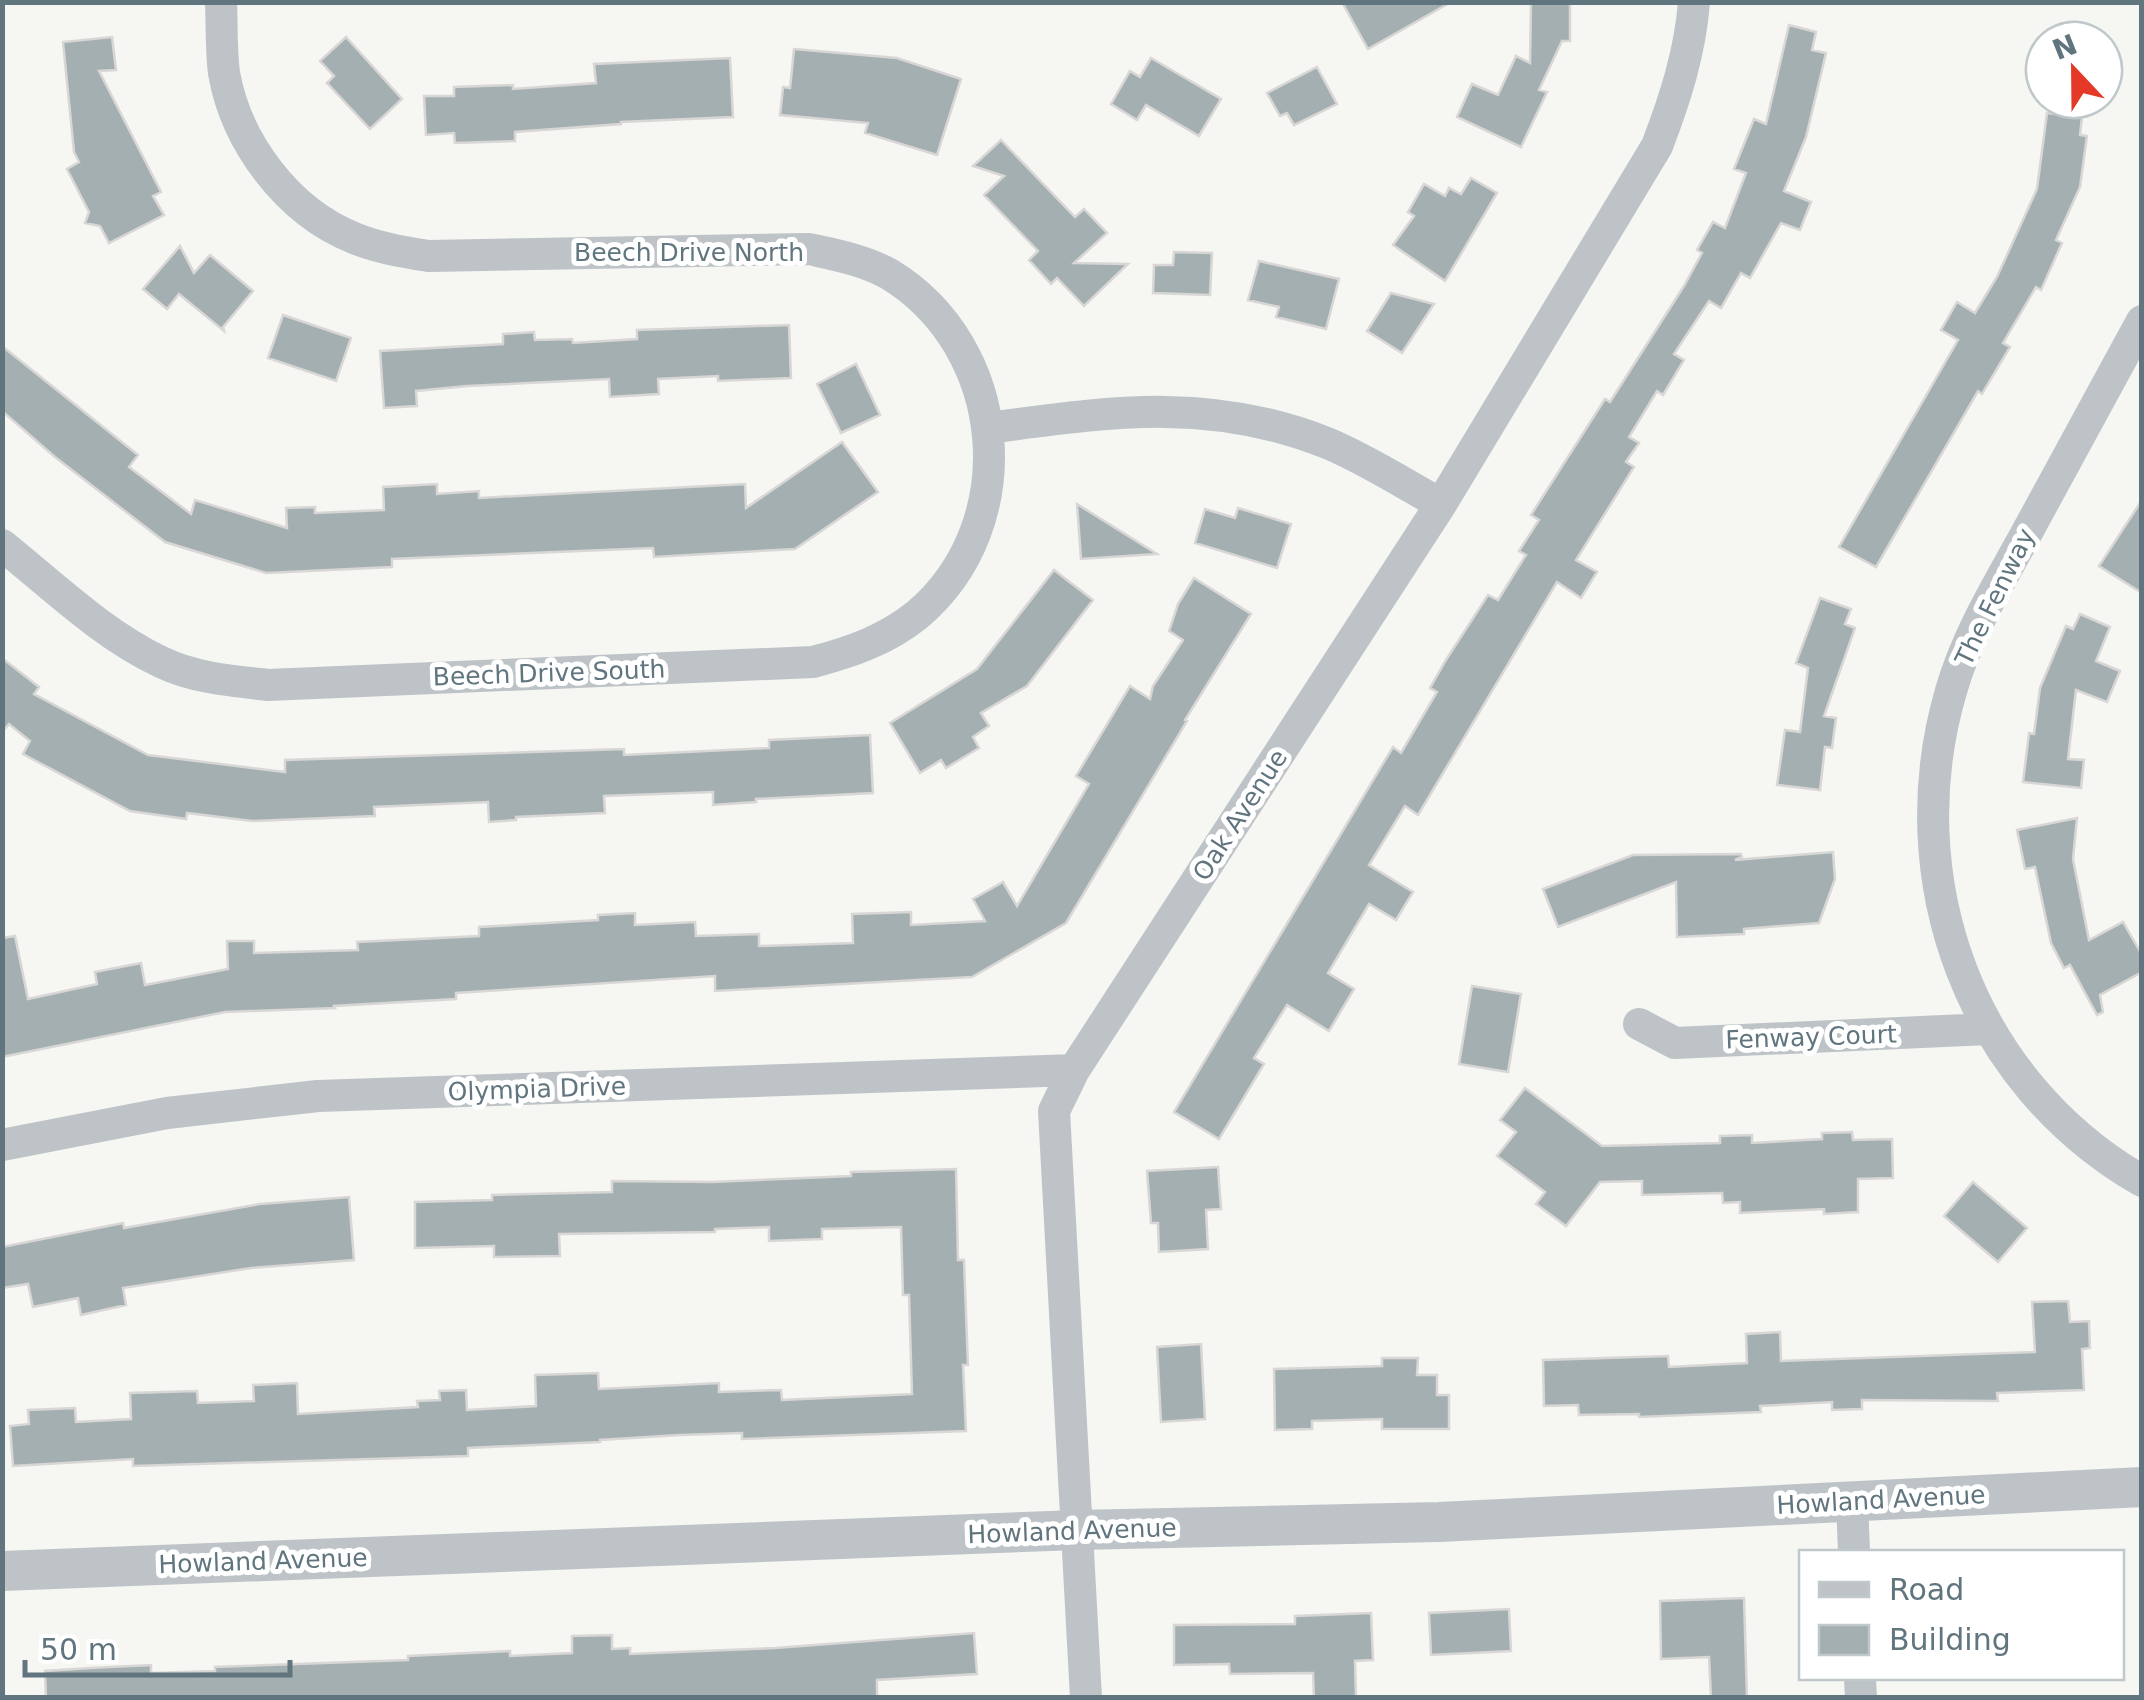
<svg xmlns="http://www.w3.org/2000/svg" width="2144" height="1700" font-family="'DejaVu Sans',sans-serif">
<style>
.building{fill:#a4afb2;stroke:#d8d7d5;stroke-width:2.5}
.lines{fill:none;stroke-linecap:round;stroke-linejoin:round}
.minor{stroke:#bdc3c6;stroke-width:32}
.tertiary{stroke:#bdc3c6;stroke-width:40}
.labels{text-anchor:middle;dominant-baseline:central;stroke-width:10;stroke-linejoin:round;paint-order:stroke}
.street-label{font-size:25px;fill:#61757e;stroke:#fff}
</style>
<rect width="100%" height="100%" fill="#f6f6f3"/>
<!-- building -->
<path class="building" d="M1342,2H1451L1368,49Z
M1531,2H1570V41H1562L1539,90L1547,92L1521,147L1457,117L1472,84L1498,95L1516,56L1530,63Z
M1789,25L1816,32L1812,50L1826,53L1806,137L1784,191L1811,202L1800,230L1781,223L1750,278L1741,273L1721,308L1709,301L1674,354L1684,360L1663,395L1657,391L1629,437L1639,443L1626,462L1634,467L1576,560L1597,572L1581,598L1557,582L1418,815L1405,806L1369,865L1413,892L1396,920L1369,904L1328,973L1354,989L1329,1031L1287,1005L1254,1058L1264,1064L1219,1139L1174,1112L1393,747L1401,753L1437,692L1430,688L1446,660L1488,595L1498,600L1526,555L1519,551L1539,520L1531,515L1605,399L1610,402L1684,286L1702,253L1697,250L1713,222L1725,228L1746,173L1734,169L1754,119L1766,124Z
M112,37L116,70L99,71L161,192L153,196L164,215L109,243L100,226L85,223L89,212L67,169L79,162L74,152L63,42Z
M346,37L402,99L370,129L327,83L334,76L320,61Z
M794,49L897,58L961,79L937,155L865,133L868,123L780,115L783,87L790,88Z
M730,58L733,117L621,122V124L515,132V141L455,143L454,133L426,135L424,96H454V87L513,85V89L596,83L594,64Z
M1151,58L1221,99L1199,136L1146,105L1137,120L1111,104L1130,71L1140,77Z
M1317,67L1337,104L1294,125L1287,113L1280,116L1267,93Z
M2047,113L2082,117L2080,135L2087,136L2080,187L2056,240L2062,243L2041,290L2036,287L2003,343L2010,347L1982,394L1978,391L1876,567L1839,547L1958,340L1941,330L1957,302L1975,313L1997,277L2037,189Z
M1001,140L1075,217L1084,209L1107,233L1074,263L1128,264L1084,306L1057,278L1051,284L1029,260L1038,251L984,195L1004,176L973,166Z
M1471,178L1497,193L1445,281L1393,245L1414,216L1408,212L1424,184L1445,196L1449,188L1461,194Z
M180,246L194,273L210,255L253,291L223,327L224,331L179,294L167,309L143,289Z
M1174,252L1212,253L1210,295L1153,293L1154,265H1173Z
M1259,261L1339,279L1326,329L1276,317L1279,307L1248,300Z
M1391,293L1434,304L1402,353L1367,331Z
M283,315L351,338L336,381L268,358Z
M789,325L791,378L718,381V376L658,379L659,394L610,397L609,379L467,386L416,391L417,406L384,408L380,351L503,344V334L534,332L535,340L572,339L573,343L637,339V330Z
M2,346L138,455L129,467L191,514L195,500L287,528L286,508L315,507V513L384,510L383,487L437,484V494L479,491V498L745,484L746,508L842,442L878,492L795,549L654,557L653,548L531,553L392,559V567L266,573L165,542L55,457L2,411Z
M856,364L880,415L841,433L817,384Z
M2142,500V593L2099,566Z
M1077,504L1157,554L1081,559Z
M1238,508L1291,524L1277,568L1195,543L1205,509L1235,518Z
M1054,570L1093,600L1027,686L981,713L989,726L973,737L979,748L946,768L941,760L920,773L890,723L977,669Z
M1194,578L1251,614L1185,720L1187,721L1066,923L972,977L715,991V976L456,993V999L334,1006L335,1008L225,1012L2,1057V938L15,936L28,999L97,984L95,972L141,963L145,985L228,969L227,941H254V953L358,950L357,942L479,936V927L598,920V915L635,913V925L695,922L696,936L759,934V946L853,943L852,914L911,912V925L985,921L973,899L1003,882L1017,906L1089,784L1076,776L1130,686L1150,699L1153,686L1183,640L1169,631L1178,604Z
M1820,598L1851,609L1845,624L1855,628L1824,716L1836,718L1832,748L1825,747L1820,790L1777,785L1785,730L1800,732L1808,668L1796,663Z
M2080,614L2110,627L2096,661L2120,671L2107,702L2076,690L2068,759L2084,760L2081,788L2023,782L2029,733L2034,734L2040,688L2066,626L2073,629Z
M2,658L39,687L34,694L148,755L285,772V760L624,749V755L769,748V740L870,735L873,793L756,799V802L713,805V792L604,796L605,813L516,817V820L489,822L488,802L374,807L375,816L252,821L187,813L186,819L130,811L23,754L30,741L9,724L2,732Z
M2077,818L2073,859L2089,940L2123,922L2142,955V972L2100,995L2103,1012L2097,1015L2070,965L2064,968L2051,943L2035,867L2025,869L2017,830Z
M1833,852L1835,879L1819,923L1744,929V934L1677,937L1676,882L1558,927L1543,889L1633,855L1741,854L1742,857L1735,860Z
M1472,986L1521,994L1508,1072L1459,1064Z
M1525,1088L1602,1146L1720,1143V1136L1752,1135V1143L1822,1139V1133L1852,1132L1853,1140L1892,1139L1893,1178L1858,1179V1212L1824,1214V1209L1740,1213V1202L1723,1203L1722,1193L1642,1195V1181L1600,1182L1566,1226L1536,1204L1545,1192L1497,1156L1516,1132L1500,1120Z
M1218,1167L1221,1209L1206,1210L1208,1249L1159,1252L1158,1223H1151L1147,1171Z
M956,1169L958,1260H964L968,1365H963L966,1431L742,1439V1433L680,1435L600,1440V1442L468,1448V1456L133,1466V1459L13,1466L10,1426L29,1424L28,1410L75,1408L76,1422L131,1419L130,1393L197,1391L198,1403L254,1401L253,1385L297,1383L298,1414L418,1407L417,1401L440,1400L439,1391L466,1390L467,1410L536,1406L535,1375L598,1373L599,1389L719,1383V1392L781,1390L782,1400L912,1394L909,1295H903L901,1227L822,1229V1239L769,1241V1227L715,1229V1232L559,1234L560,1256L494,1257V1246L415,1248V1202L492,1200V1195L612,1192V1181L712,1182L851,1176V1172Z
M1973,1182L2027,1228L1998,1262L1944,1216Z
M349,1197L354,1260L251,1268L123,1288L126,1305L81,1315L78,1298L33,1307L28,1284L2,1288V1247L123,1223L124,1228L260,1204Z
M2068,1301L2070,1322L2089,1321L2090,1348L2082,1349L2084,1390L1997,1393L1998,1401L1862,1400V1409L1832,1410V1402L1760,1406L1761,1412L1639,1417V1414L1579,1415L1578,1405L1544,1406L1543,1360L1668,1356L1669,1367L1747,1363L1746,1334L1780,1332L1781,1361L2035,1352L2032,1302Z
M1201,1344L1205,1419L1161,1422L1157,1347Z
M1382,1358H1418L1417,1375H1437V1395H1449V1429H1382V1419L1312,1421V1429L1275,1430L1274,1369L1382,1366Z
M1744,1598L1747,1698H1711L1709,1657L1661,1659L1660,1601Z
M1509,1609L1511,1651L1431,1655L1429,1613Z
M1371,1613L1373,1660L1355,1661L1356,1698H1314L1313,1673L1230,1674L1229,1664L1174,1665V1625L1295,1624V1616Z
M974,1633L977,1674L877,1680V1698H46L45,1671L90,1668L151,1665V1673L215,1671V1667L408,1660V1656L510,1651V1656L572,1653V1636L612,1635V1649L630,1648V1654L775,1648Z"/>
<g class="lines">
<!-- minor -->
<path class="minor" d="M2142,321C2103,392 2064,463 2026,534C1998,585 1967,635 1951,691C1896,879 1970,1082 2142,1181
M988,428C1109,412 1209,396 1327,443C1366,459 1404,484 1441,504
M2,545C53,586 102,634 161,662C194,678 232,681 268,685L813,662C851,652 886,640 917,615C1025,524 1008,346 889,274C864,260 836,255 809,249L429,256C404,252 378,248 354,238C287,211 236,142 224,73C221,50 222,25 221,2
M1639,1024L1675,1043L1988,1029
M2,1145L167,1113L318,1096L1074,1070
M1852,1501L1854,1552
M1860,1678L1861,1698
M1086,1698L1054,1111L1074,1070L1441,504L1657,146C1675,99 1690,53 1694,2"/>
<!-- tertiary -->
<path class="tertiary" d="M2,1571L1077,1530L1439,1522L2142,1487"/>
</g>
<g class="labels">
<!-- street labels -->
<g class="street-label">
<text x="689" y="252">Beech Drive North</text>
<text transform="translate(1995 597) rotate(-64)">The Fenway</text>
<text transform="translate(549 673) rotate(-2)">Beech Drive South</text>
<text transform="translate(1240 815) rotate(-57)">Oak Avenue</text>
<text transform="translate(1811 1037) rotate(-2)">Fenway Court</text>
<text transform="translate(537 1089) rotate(-2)">Olympia Drive</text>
<text transform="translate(1881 1500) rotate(-3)">Howland Avenue</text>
<text transform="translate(1072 1531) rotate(-2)">Howland Avenue</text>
<text transform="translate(263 1561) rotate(-2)">Howland Avenue</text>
</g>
</g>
<!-- border -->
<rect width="2144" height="1700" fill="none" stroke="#61757e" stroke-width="10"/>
<!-- legend -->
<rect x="1799" y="1550" width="325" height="130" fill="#ffffff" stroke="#c0c8cb" stroke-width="2.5"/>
<rect x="1819" y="1582" width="50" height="15" fill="#bdc3c6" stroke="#c0c8cb" stroke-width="2.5"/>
<text x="1889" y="1600" font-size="30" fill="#61757e">Road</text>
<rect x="1819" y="1625" width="50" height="30" fill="#a4afb2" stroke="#c0c8cb" stroke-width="2.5"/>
<text x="1889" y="1650" font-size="30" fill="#61757e">Building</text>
<!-- north arrow -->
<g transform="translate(2074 70) rotate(338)"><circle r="48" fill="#ffffff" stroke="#c0c8cb" stroke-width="2.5"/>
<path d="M0-8L18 38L0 25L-18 38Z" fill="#e43926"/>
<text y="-15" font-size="28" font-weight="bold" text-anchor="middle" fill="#61757e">N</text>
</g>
<!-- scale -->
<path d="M25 1660v15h265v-15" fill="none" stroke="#61757e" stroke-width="5"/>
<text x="40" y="1660" font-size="30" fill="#61757e" stroke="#ffffff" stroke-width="8" paint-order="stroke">50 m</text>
</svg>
